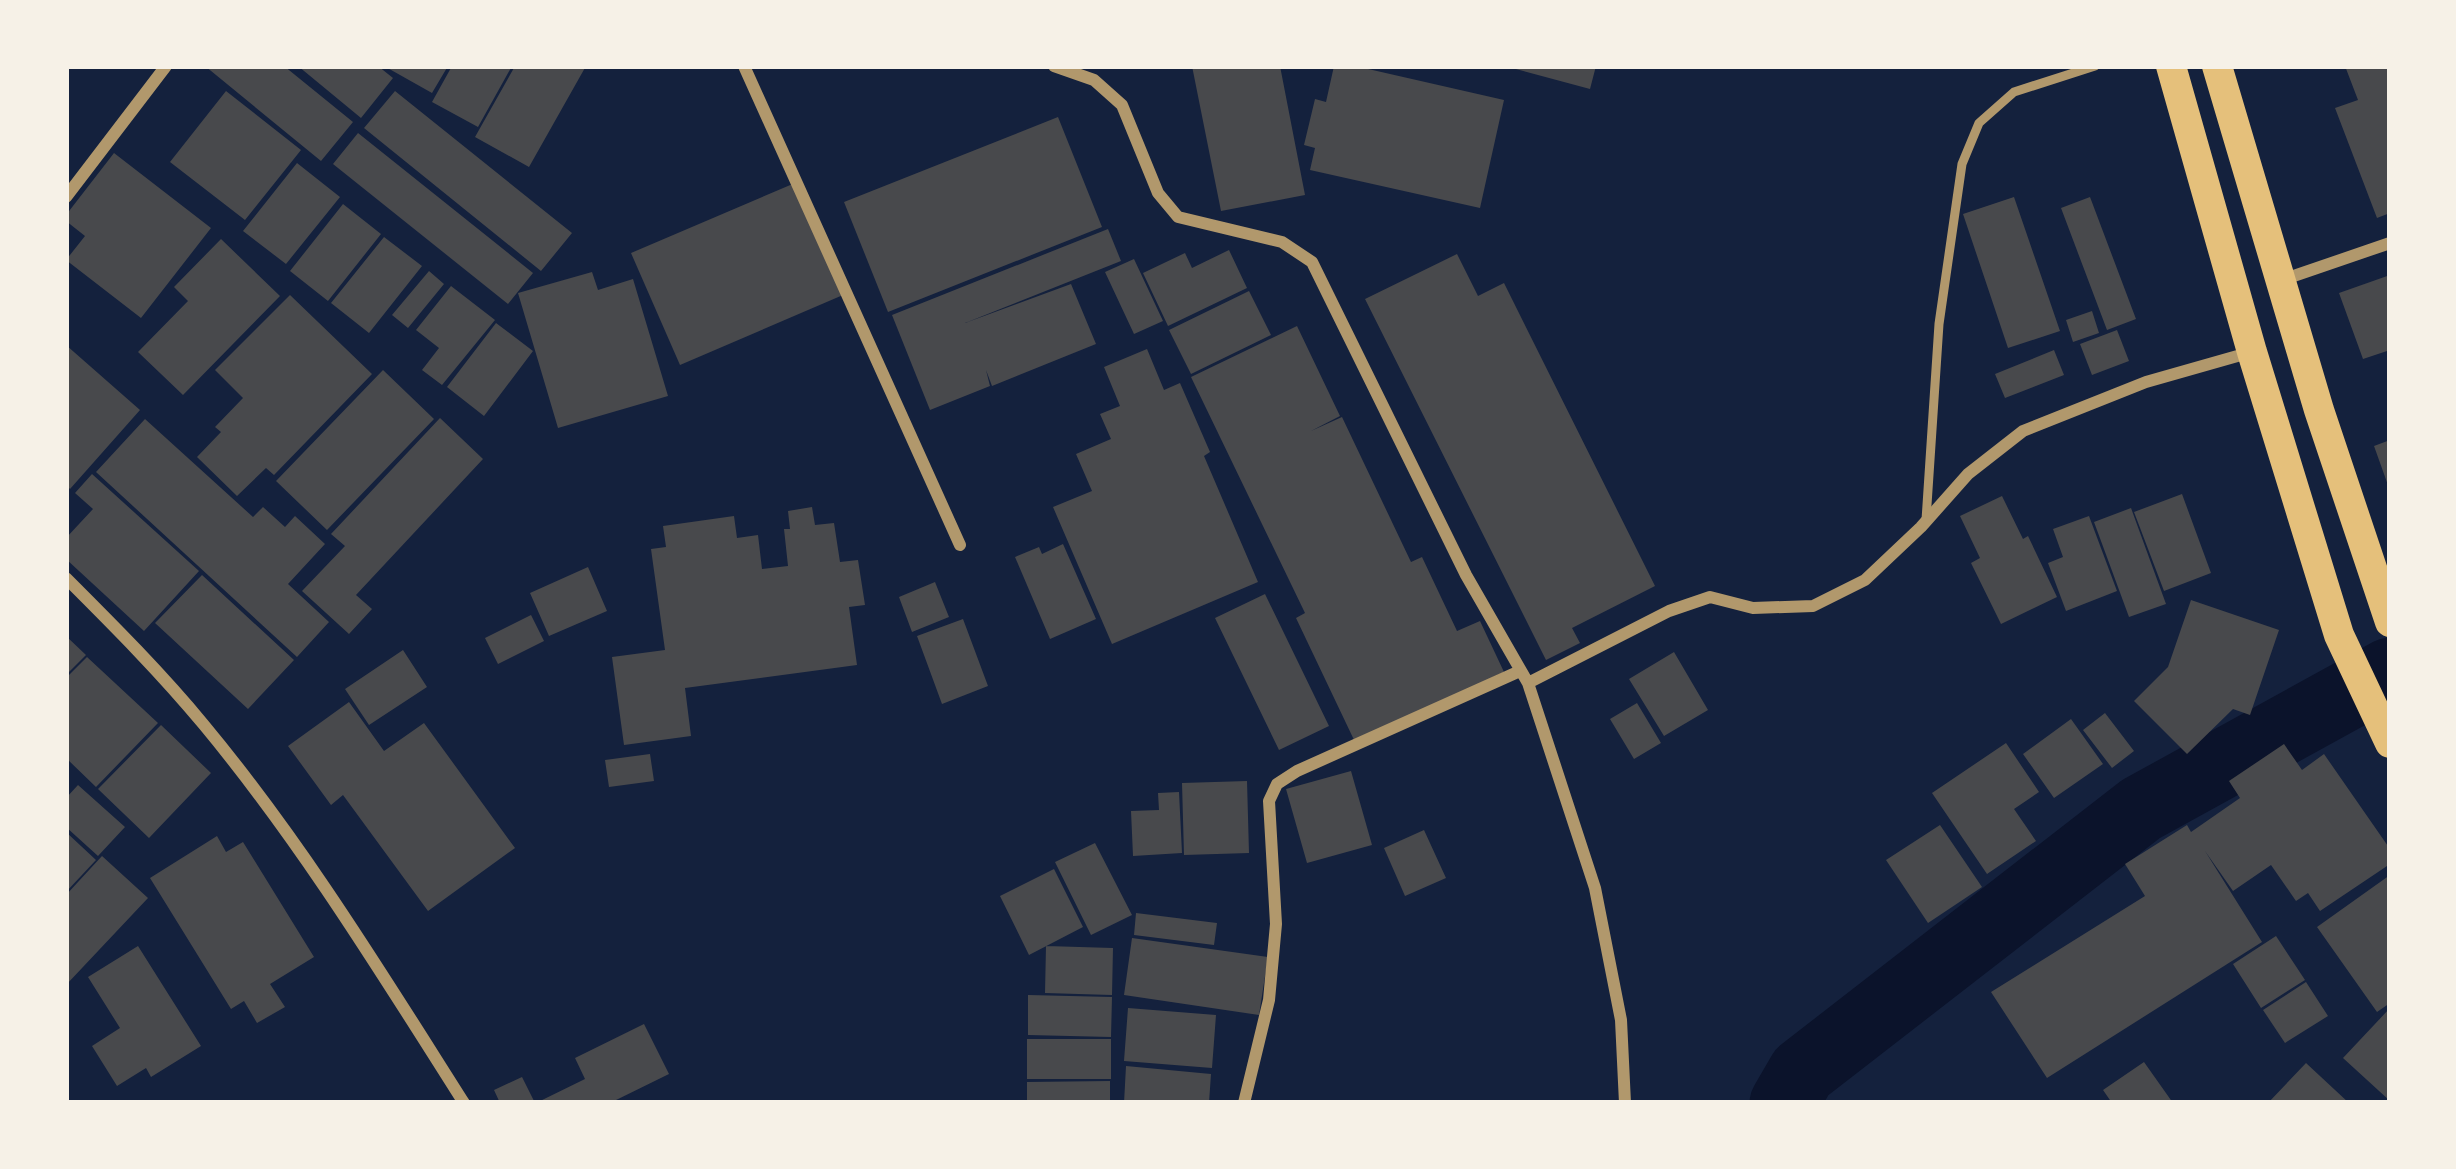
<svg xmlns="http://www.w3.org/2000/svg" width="2456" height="1169" font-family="'Archivo Narrow',sans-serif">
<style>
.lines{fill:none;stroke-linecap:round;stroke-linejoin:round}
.river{stroke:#0b132b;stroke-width:69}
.building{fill:#48494c}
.service{stroke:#b1986c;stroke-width:9}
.minor{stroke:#b1986c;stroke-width:12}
.trunk{stroke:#e5c07b;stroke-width:30}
</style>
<rect width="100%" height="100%" fill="#14213d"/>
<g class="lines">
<!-- river -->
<path class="river" d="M1784,1103L1802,1072L2141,809L2390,672"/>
</g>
<!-- building -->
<path class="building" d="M205,66H284L353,122L321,161Z
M298,66H378L393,78L361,118Z
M384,66H448L432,93Z
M452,66H512L478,127L432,102Z
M515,66H586L529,167L475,137Z
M1192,66H1280L1305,195L1221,211Z
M1334,66H1355L1504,100L1480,208L1310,170L1315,148L1304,145L1315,99L1326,102Z
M1505,66H1596L1590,89Z
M2345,66H2390V213L2377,218L2335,108L2358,100Z
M226,91L301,150L245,220L170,162Z
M395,91L572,233L541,271L364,128Z
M1058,117L1102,227L888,312L844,202Z
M358,133L533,273L508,304L333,164Z
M114,153L211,228L141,318L66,260L85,236L66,221V215Z
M297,163L340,197L286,264L243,231Z
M795,183L843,295L680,365L631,253Z
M2014,197L2060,331L2008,348L1963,214Z
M2090,197L2136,319L2107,330L2061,208Z
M343,204L381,234L328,301L290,271Z
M1108,229L1121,261L965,323L1071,284L1096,344L992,386L986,370L990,386L930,410L892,315Z
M384,237L422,266L369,333L331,303Z
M221,239L280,296L183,395L138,352L188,301L174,287Z
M1229,250L1247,288L1168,326L1143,273L1185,253L1192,268Z
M1457,254L1478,296L1504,283L1655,586L1572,628L1580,643L1546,660L1365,299Z
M1134,259L1163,321L1134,334L1105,272Z
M429,271L444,284L408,328L392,315Z
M592,272L598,290L633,279L668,396L558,428L518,293Z
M2390,275V350L2363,359L2339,293Z
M451,286L495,320L442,385L422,370L439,348L416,330Z
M1249,291L1271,335L1191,374L1169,330Z
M290,295L372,374L274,475L266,468L237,496L197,457L221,432L215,427L243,398L215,370Z
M2092,311L2099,333L2073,342L2066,320Z
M496,323L533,351L484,416L447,387Z
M1297,326L1340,416L1311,431L1342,417L1411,562L1422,557L1457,631L1480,621L1504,672L1355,742L1296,618L1305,613L1191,377Z
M2117,330L2129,361L2092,375L2080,344Z
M66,345L140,410L70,489L66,485Z
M1147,349L1164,390L1180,383L1210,452L1204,456L1258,582L1112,644L1053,507L1092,491L1076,454L1111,439L1100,414L1120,406L1104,367Z
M2054,350L2064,375L2005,398L1995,374Z
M383,370L434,419L327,530L276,481Z
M440,418L483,459L356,595L372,609L349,634L302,591L345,546L331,534Z
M145,419L253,517L263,507L285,527L295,516L325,544L288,584L329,622L297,657L96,472Z
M2390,440V488H2389L2374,446Z
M92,474L199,571L144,631L66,559V538L93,509L75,493Z
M2182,494L2211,573L2164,591L2134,512Z
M2002,496L2023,539L2028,536L2057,597L2001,624L1971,563L1980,558L1960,516Z
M812,507L815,525L834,523L840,562L858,560L865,605L849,607L857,665L685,688L691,736L624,745L612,657L665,650L651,549L666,547L663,526L734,516L737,538L758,535L762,569L788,566L784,529H790L788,511Z
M2131,508L2166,604L2129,617L2094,522Z
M2089,516L2117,591L2066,611L2048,563L2063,557L2053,529Z
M1063,544L1096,619L1050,639L1015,557L1039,547L1042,554Z
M588,567L607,611L549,636L530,593Z
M202,575L294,660L248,709L155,623Z
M935,582L949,617L912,632L899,597Z
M1265,594L1329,726L1279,750L1215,618Z
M2191,600L2279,630L2250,715L2233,709L2187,754L2134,701L2168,667Z
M531,615L544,641L498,664L485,638Z
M963,619L988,686L942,704L917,636Z
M66,636L86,655L66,675Z
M403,650L427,687L369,725L345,689Z
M1674,652L1708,710L1664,736L1629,679Z
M87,657L158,723L96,787L66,758V678Z
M349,702L384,751L424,723L515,848L428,911L343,795L331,805L288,746Z
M1637,703L1661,743L1634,759L1610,719Z
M2105,713L2134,751L2112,768L2083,730Z
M2071,719L2103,764L2054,798L2023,754Z
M161,725L211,773L149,838L98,789Z
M2006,743L2039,792L2014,809L2036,841L1987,874L1932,793Z
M2284,744L2302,770L2324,754L2390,849V864L2320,911L2308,893L2296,901L2271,865L2233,891L2205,851L2262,942L2047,1078L1991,992L2145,896L2125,864L2187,825L2191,832L2240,798L2229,781Z
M650,754L654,781L609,787L605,760Z
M1351,771L1372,845L1307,863L1286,789Z
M1247,781L1249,853L1184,855L1182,783Z
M78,785L125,827L98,856L66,827V798Z
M1179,792L1182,853L1133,856L1131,811L1159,810L1158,793Z
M1940,825L1982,887L1928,923L1886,860Z
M1424,830L1446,878L1405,896L1384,848Z
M66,832L96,860L66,892Z
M217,836L226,852L243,842L314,957L270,984L285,1007L257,1023L244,1001L231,1009L150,878Z
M1095,843L1132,915L1091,935L1055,862Z
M102,856L148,898L66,985V895Z
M1054,869L1083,927L1029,955L1000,896Z
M2390,875V1003L2377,1012L2317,927Z
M1136,913L1217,923L1214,945L1134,935Z
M2276,936L2305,980L2261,1008L2233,964Z
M1132,938L1268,957L1259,1015L1124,995Z
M138,946L201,1046L151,1077L146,1068L117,1086L92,1046L120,1028L88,977Z
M1046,946L1113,948L1112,995L1045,993Z
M2306,982L2328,1016L2285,1043L2263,1010Z
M1028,995L1112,997L1111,1037L1028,1035Z
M1128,1008L1216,1015L1212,1068L1124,1061Z
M2390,1008V1101L2343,1058Z
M644,1024L669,1074L610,1103H536L585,1079L575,1058Z
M1027,1039H1111V1079H1027Z
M2144,1062L2173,1103H2112L2103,1090Z
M2306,1063L2349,1103H2268Z
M1126,1066L1211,1074L1209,1103H1124Z
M522,1077L535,1103H500L494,1090Z
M1110,1081V1103H1027V1082Z"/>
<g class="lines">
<!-- service -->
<path class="service" d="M1926,520L1939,324L1962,164L1979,123L2014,92L2095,66"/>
<!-- minor -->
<path class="minor" d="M744,66L960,545
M1054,66L1094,80L1122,105L1158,193L1178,217L1282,242L1312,262L1466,575L1528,683L1595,888L1621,1020L1625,1103
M66,197L166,66
M2282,280L2390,243
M66,578C114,626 161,673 204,725C302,843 382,974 464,1103
M1528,683L1669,611L1710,597L1753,608L1813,606L1865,580L1921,527L1968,474L2023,431L2146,382L2248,353
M1244,1103L1269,1000L1276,924L1269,801L1277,784L1297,771L1520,671"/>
<!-- trunk -->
<path class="trunk" d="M2171,66L2252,352L2339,635L2390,743
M2217,66L2319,410L2390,622"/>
</g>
<!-- border -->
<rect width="2456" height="1169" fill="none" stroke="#f6f1e7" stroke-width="138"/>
</svg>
